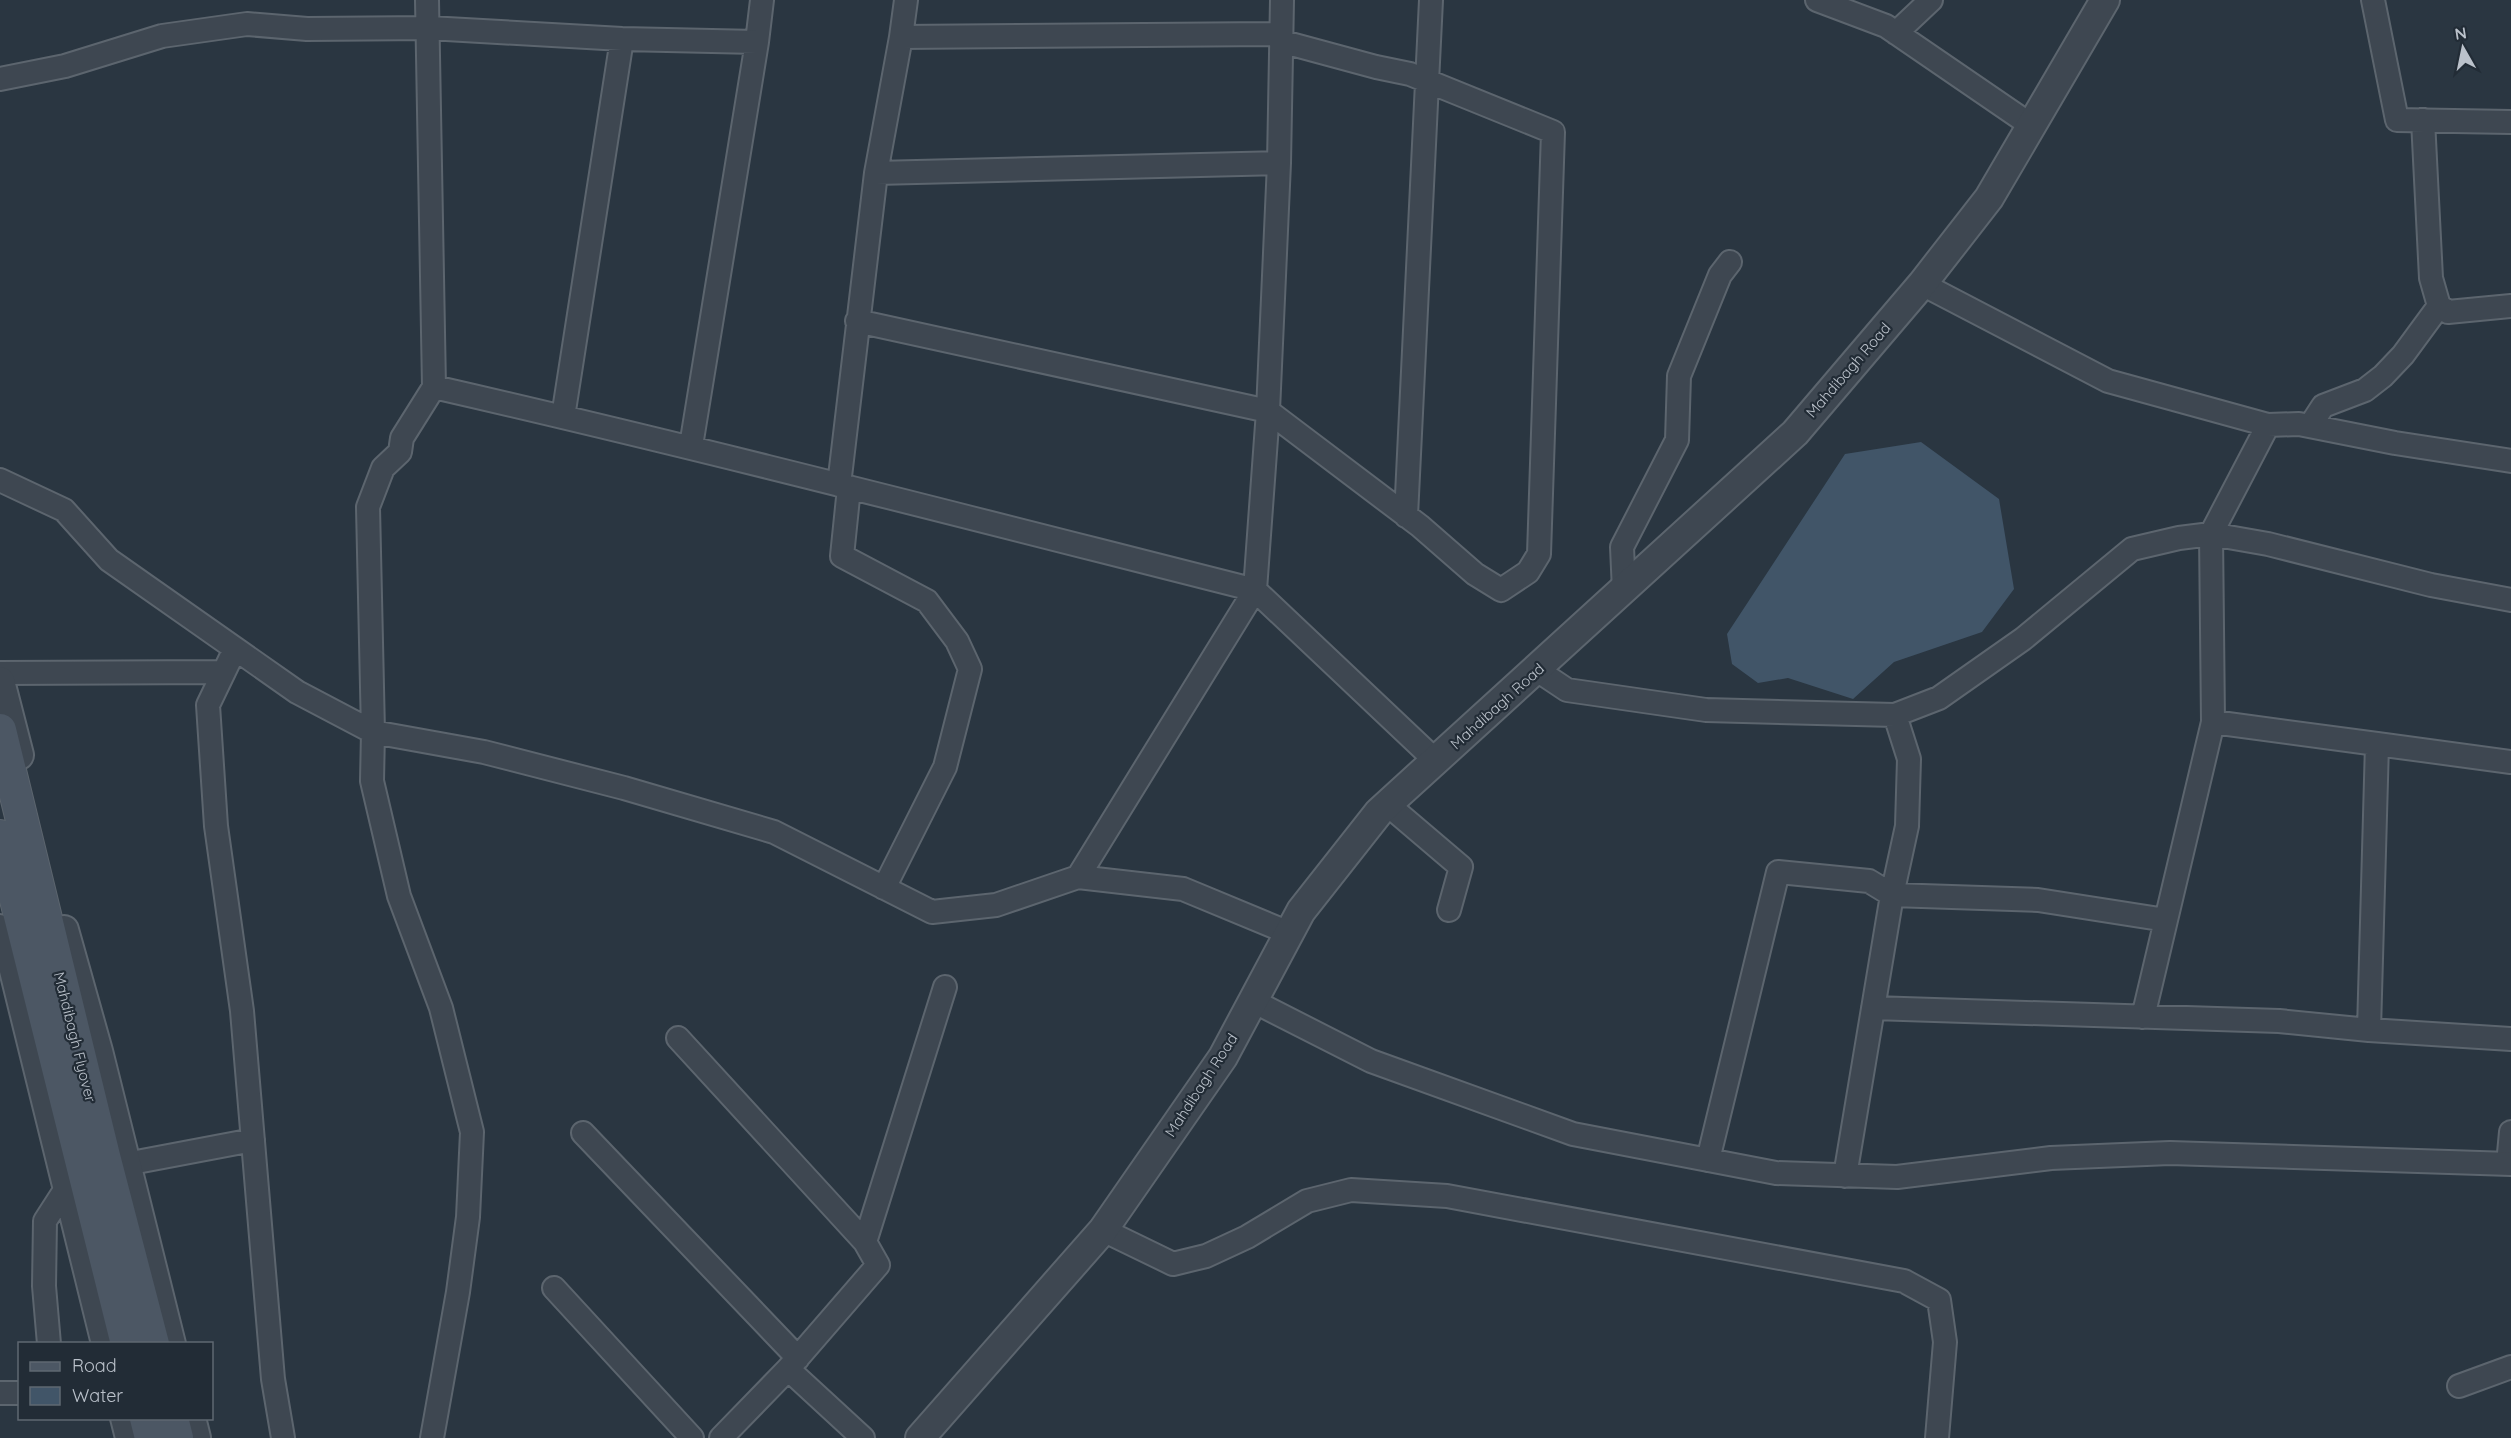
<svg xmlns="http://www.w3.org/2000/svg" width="2511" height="1438" font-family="Quicksand,sans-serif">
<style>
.water{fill:#415568}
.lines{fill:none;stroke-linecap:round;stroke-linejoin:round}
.minor-casing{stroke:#5c656e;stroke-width:26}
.tertiary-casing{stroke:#5c656e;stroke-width:32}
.secondary-casing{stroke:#5c656e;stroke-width:34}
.minor{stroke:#3e4751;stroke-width:22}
.tertiary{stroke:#3e4751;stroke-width:28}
.secondary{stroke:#4c5764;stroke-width:32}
.labels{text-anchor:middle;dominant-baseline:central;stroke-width:4.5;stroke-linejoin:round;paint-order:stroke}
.street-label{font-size:15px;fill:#bbc2cb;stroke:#222c36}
</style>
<rect width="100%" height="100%" fill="#2a3641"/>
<!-- water -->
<path class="water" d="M1921,442L1999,499L2014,589L1982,632L1894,662L1853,699L1788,678L1758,683L1732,664L1727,634L1845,454Z"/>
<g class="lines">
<!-- minor casing -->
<g class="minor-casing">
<path id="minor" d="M427,0L434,387C709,450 982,521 1255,590L1268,411L1279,163L876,173L839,485
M1817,0L1886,26L2032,126
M2373,0L2397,120L2511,122
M1896,33L1931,0
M901,37L906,0
M757,42L762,0
M0,79L65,66L162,36L247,24L307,29L429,28L622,39L757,42L691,446
M2423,120L2431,278L2439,306L2448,312L2511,306
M1279,163L1282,0
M876,173L901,37L1279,34
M1922,284L2108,381L2268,425L2299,424L2395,443L2511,461
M857,321L1268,411L1420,526L1475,574L1501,590L1528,572L1539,554L1553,132L1410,74L1376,67L1280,41
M434,387L402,438L400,452L383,468L368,507L373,732L484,752L624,788L774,832L932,912L996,905L1078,877
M563,417L622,39
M2310,426L2323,406L2365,390L2383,376L2403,355L2439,306
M0,480L64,510L109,560L297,692L373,732L372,781L399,896L441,1008L472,1132L468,1217L458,1292L432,1438
M849,488L842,556L927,601L957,641L970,669L945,767L884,888
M1406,516L1431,0
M1624,591L1622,547L1677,440L1679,376L1720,275L1730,262
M235,649L208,705L216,826L242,1011L273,1379L283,1438
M1537,670L1567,690L1706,710L1895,715L1909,759L1907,826L1892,895L1845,1176
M0,673L224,672
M1895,715L1939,698L2023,639L2132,549L2179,538L2211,534L2268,544L2431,585L2511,600
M2213,722L2211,534L2268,425
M2377,744L2511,762
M1387,804L1461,867L1449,910
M0,926L103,1344
M1289,933L1183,889L1078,877L1255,590L1436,761
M1253,1001L1371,1061L1573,1134L1776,1173L1897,1177L2051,1158L2170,1153L2511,1164
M1873,1008L2279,1021L2369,1030L2511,1039
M2143,1017L2213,722L2377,744L2369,1030
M678,1038L865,1242L878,1265L788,1369
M583,1133L798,1358
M1708,1160L1778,872L1869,881L1892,895L2038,900L2166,920
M126,1164L253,1140
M2508,1164L2511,1132
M1103,1230L1173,1264L1206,1256L1247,1237L1307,1201L1351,1190L1447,1196L1904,1281L1939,1300L1945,1342L1937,1438
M865,1242L945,987
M554,1288L692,1438
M49,1344L44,1286L45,1221L65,1190
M2459,1386L2511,1367
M0,1393H20
M122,1418L127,1438
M721,1438L788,1369L863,1438"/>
</g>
<!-- tertiary casing -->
<g class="tertiary-casing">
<path id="tertiary" d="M0,681L19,755
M64,930L98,1051L171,1344
M191,1418L196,1438
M920,1438L1103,1230L1223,1057L1301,911L1379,812L1795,433L1922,284L1989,198L2105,0"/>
</g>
<!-- secondary casing -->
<g class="secondary-casing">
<path id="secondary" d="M0,730L104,1156L153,1344
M0,836L127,1344
M146,1418L151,1438
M172,1418L177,1438"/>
</g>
<!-- minor -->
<use href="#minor" class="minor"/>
<!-- tertiary -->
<use href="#tertiary" class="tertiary"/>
<!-- secondary -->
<use href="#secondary" class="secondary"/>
</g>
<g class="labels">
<!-- street labels -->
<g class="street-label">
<text transform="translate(1848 370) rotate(-49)">Mahdibagh Road</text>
<text transform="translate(1497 706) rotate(-42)">Mahdibagh Road</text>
<text transform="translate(75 1037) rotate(76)">Mahdibagh Flyover</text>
<text transform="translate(1201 1085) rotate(-57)">Mahdibagh Road</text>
</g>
</g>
<!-- legend -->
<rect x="18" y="1342" width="195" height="78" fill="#222c36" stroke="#5f6872" stroke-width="1.5"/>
<rect x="30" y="1362" width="30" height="9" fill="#4c5764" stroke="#5f6872" stroke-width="1.5"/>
<text x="72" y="1372" font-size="18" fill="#bbc2cb">Road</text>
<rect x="30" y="1387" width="30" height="18" fill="#415568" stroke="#5f6872" stroke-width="1.5"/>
<text x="72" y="1402" font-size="18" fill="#bbc2cb">Water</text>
<!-- north arrow -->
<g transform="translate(2463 48) rotate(351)" stroke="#222c36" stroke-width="4.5" paint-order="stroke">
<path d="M0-4.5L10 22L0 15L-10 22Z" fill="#bbc2cb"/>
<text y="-9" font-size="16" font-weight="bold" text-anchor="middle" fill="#bbc2cb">N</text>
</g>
</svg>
